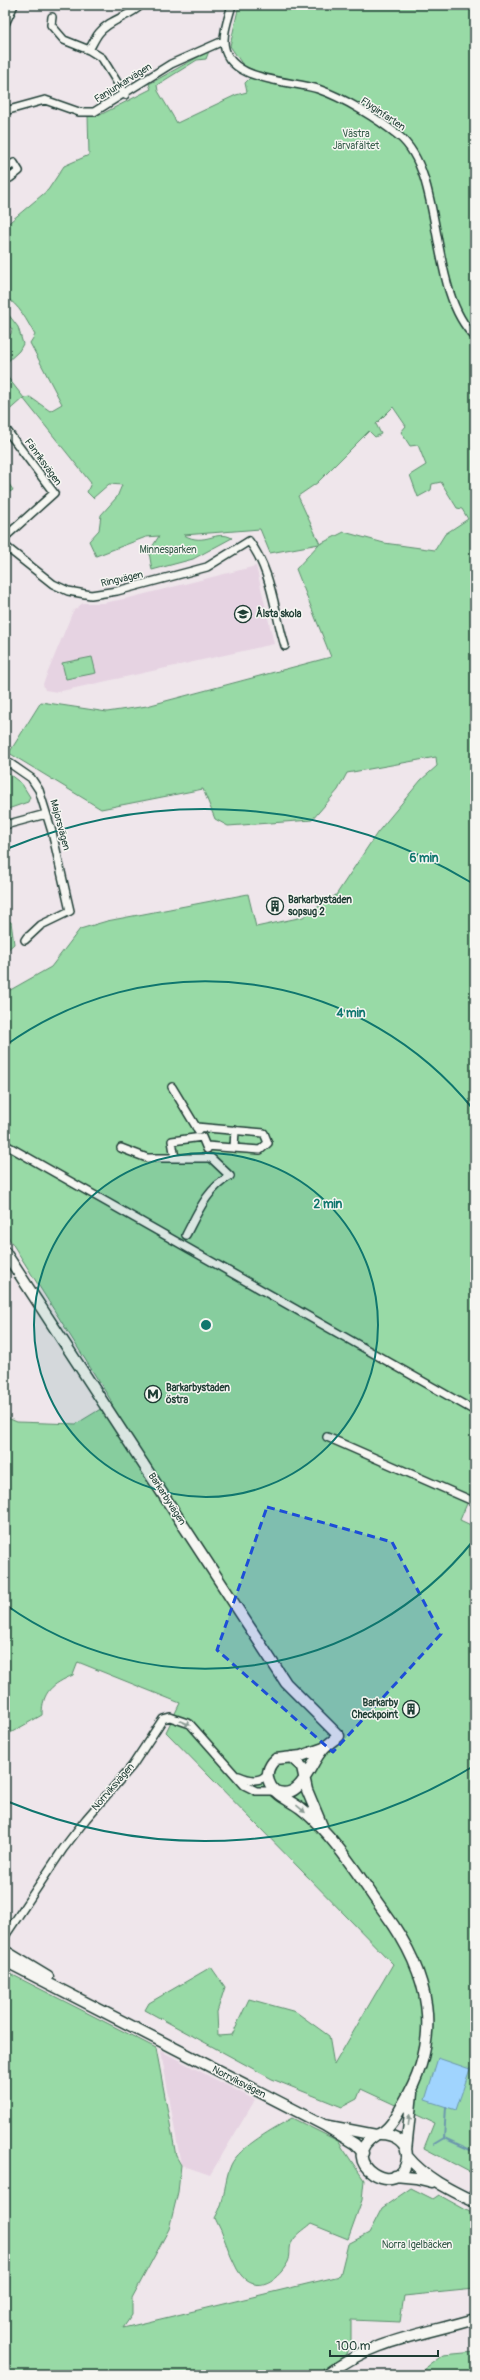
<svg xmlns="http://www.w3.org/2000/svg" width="480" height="2380" font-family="Pangolin,sans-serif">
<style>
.built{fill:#e6d3e2}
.green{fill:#98daa6;stroke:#5c8c6d;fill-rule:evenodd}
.water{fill:#a0d4fe;stroke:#6c98ad}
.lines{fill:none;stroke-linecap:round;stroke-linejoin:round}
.stream{stroke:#6c98ad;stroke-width:2}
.street-casing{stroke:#1f3d34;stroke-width:10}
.secondary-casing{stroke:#1f3d34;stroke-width:13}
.street{stroke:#f6f6f2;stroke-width:7}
.secondary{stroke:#f6f6f2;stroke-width:10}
.oneway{fill:#8a9a93}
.marked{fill:#1d4ed8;fill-opacity:0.2;stroke:#1d4ed8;stroke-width:3;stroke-dasharray:8 5;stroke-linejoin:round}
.ring{fill:none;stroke:#0f766e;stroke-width:2}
.labels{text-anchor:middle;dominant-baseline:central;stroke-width:3;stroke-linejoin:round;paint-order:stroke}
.street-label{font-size:10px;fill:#1f3d34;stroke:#f6f6f2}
.park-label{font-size:10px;fill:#375c4b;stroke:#f6f6f2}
.poi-label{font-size:10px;font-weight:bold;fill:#1f3d34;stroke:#f6f6f2;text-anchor:start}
.centre{fill:#0f766e;stroke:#f6f6f2;stroke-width:2}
.ring-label{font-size:12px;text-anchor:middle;font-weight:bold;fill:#0f766e;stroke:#f6f6f2;stroke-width:3;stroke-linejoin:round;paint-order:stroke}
</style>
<rect width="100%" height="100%" fill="#efe6eb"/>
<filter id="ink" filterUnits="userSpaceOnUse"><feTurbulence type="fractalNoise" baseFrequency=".025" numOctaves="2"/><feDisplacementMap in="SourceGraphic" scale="8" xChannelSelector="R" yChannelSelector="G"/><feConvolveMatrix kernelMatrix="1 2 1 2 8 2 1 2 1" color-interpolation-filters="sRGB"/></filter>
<g filter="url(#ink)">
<!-- built -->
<path class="built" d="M256,566L274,644L57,692L45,690L43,684L73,611L83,603H103L129,598Z
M161,2051L255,2100L210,2175L181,2165Z"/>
<!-- green -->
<path class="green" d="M239,5H475V1485L460,1520L475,1527V2175L424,2148L434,2123L361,2089L357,2099L342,2107L272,2079L145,2010L149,2003L211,1967L225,1987L217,2012L218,2036L232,2035L249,1999L296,2012L329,2036L334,2065L393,1964L166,1732L180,1703L78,1662L73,1675C53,1684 42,1691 42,1715L5,1736V1417L17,1422L76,1424L112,1402L5,1232V993L51,967L80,929L107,921L248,894L256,927L303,917L336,895L377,833L421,780L437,766L436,757L347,773L338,790L312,820L228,826L215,819L203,789L101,809L9,753L41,702L107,712L147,706L331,657L296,569L319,544L270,553L260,529L184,535C205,547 216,529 232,538L193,559L152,570L149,552L159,536L146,537L96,556L89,541L99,530L101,515L117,497L122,485L109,484L93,498L87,492L91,483L23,398L5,414V374L24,398L30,397L50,411L62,404L30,343L35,335C27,321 19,304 5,297V226L48,190L64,166L89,155L88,115H100L151,89L149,84L209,51L206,59L197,60L157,85L158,91L177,123L236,95L247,92L245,83L251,77L230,46ZM393,407L406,426L401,432L410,446L418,445L426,465L410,475L418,497L431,490L432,484L441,482L457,508L462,509L468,519L445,534L435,550L384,543L344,532L320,544L298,496L317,483L369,431L375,437L381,434L376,424Z
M5,310L18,327L23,344L19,351L5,364V339L11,334L12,329L5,321Z
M5,478L13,490L5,495Z
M92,657L96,673L66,679L62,663Z
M5,771L22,784L30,797L28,802L5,810Z
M5,921L11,922L14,944L5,952Z
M5,1971L156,2048L176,2156L181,2165L178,2192L169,2229L132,2298V2315L123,2328L340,2276L348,2244L369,2233L382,2208L411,2188L433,2199L439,2195L475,2215V2289L404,2296L400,2322L351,2320V2342L346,2354L319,2375H5Z
M292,2118L338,2141L364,2180L362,2200L348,2239L311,2224C304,2230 295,2235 291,2244C289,2249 291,2256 288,2262C276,2284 252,2296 237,2269C228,2253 224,2234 215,2218C227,2198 223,2183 231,2165C239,2147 276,2127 292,2118Z
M475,2352V2375H416L443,2355Z"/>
<!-- water -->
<path class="water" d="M438,2058L470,2069L456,2110L425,2100Z"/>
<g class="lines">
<!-- stream -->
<path class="stream" d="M446,2107L444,2138L475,2152
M434,2144L444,2138"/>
<!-- street casing -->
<g class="street-casing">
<path id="street" d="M232,5C229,16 224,29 224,40C223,82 290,80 318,89C344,98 377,118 399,136C446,175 427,291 475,337
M52,17L51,25L64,40L89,50L102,58L125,95
M5,24L14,5
M89,50C92,45 95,38 99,33C110,19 129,17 141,5
M5,111L45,100L79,112H94L171,64L223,41
M5,169L14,163L19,171L10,178L5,172
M5,428L54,493L5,537
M5,546L53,584L68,591L91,595L117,591L207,567L249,541C272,571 274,611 285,646
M5,760L31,778L39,790L52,832L70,911L41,925L25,940L27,937
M5,825L46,814
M172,1087L198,1130
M196,1127L264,1133L268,1143L260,1150L206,1146
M6,1145L475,1411
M121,1148L147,1158H211L230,1176C207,1189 198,1212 186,1235
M234,1148L235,1130
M175,1158L172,1141L202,1137L207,1149
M327,1437L475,1502
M239,1776C248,1780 260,1783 267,1774
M5,1936L63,1849L86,1819L132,1766L163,1719L170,1717L190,1724L244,1785L256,1791H275"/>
</g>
<!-- secondary casing -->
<g class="secondary-casing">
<path id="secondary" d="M5,1252L286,1683L339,1736C334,1740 329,1743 324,1748C309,1763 302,1802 275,1791
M291,1757L302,1767L307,1790L322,1826
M5,1951L48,1977
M5,1961L324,2125L355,2144L363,2153
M324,2125L376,2135C389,2132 397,2115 403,2104C444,2036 430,1974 385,1913C365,1886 347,1855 324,1831C317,1823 308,1814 300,1808C291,1801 277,1796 271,1786C265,1776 268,1766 276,1759L301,1756L324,1748
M376,2135C332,2162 403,2203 407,2158C408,2142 394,2134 380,2134
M406,2151L412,2093
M407,2156C425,2178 450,2190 475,2202
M395,2176L416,2178L432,2182
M327,2375C372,2340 422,2335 475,2319"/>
</g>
<!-- street -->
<use href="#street" class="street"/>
<!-- secondary -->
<use href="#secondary" class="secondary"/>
</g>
<!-- one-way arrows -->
<defs><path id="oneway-solid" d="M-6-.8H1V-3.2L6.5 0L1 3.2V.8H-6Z"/></defs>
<g class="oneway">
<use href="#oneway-solid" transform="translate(185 1723) rotate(23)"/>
<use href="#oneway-solid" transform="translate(301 1809) rotate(40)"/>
<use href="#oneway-solid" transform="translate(409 2120) rotate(-83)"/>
</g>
</g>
<!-- marked area -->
<path class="marked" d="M267,1507L392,1542L441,1634L333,1752L217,1650Z"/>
<!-- distance rings -->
<circle cx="206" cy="1325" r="172" fill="#0f766e" fill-opacity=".12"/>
<g class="ring">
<circle cx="206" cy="1325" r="172"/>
<path d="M473 1541A344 344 0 0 1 6 1605M6 1045A344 344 0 0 1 473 1109"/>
<path d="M472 1767A516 516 0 0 1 9 1802M9 848A516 516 0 0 1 472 883"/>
</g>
<!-- icons -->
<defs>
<g id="school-ring" transform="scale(0.9)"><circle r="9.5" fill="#f6f6f2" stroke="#1f3d34" stroke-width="1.5"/><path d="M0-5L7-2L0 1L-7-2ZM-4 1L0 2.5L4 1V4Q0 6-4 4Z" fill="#1f3d34"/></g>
<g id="building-ring" transform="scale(0.9)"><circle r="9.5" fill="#f6f6f2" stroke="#1f3d34" stroke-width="1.5"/><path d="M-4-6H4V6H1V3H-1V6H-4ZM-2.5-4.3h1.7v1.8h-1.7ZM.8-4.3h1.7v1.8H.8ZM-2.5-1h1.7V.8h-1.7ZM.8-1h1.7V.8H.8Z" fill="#1f3d34"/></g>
<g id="metro-ring" transform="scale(0.9)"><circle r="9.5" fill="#f6f6f2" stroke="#1f3d34" stroke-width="1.5"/><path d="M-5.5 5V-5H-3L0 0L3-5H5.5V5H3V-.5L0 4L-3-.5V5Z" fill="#1f3d34"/></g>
</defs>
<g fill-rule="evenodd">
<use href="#school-ring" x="243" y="614"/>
<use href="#building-ring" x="275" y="906"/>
<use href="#metro-ring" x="153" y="1394"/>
<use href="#building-ring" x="411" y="1709"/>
</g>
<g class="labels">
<!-- street labels -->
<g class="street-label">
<text transform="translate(123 83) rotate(-32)">Fanjunkarvägen</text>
<text transform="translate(383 114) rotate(34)">Flyginfarten</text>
<text transform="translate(43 462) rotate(54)">Fänriksvägen</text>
<text transform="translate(122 579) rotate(-13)">Ringvägen</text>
<text transform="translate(60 825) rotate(75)">Majorsvägen</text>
<text transform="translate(167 1499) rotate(57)">Barkarbyvägen</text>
<text transform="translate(113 1787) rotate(-49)">Norrviksvägen</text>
<text transform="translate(239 2082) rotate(27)">Norrviksvägen</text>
</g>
<!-- park labels -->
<g class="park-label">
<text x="356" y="134">Västra<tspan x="356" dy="12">Järvafältet</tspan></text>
<text x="168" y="550">Minnesparken</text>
<text x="417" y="2245">Norra Igelbäcken</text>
</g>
<!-- poi labels -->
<g class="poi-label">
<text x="256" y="614">Ålsta skola</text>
<text x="288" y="900">Barkarbystaden<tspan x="288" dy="12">sopsug 2</tspan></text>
<text x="166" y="1388">Barkarbystaden<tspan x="166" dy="12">östra</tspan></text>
<text x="398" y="1703" text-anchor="end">Barkarby<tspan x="398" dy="12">Checkpoint</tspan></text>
</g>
</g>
<circle cx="206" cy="1325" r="6" class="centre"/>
<g class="ring-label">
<text x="424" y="862">6 min</text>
<text x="351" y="1017">4 min</text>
<text x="328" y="1208">2 min</text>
</g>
<!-- margin -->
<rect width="480" height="2380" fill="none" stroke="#f6f6f2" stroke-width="20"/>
<rect x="10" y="10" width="460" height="2360" fill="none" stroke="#1f3d34" stroke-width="1.5" filter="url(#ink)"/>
<!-- scale -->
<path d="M330 2350v6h108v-6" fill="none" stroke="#1f3d34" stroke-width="2"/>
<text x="336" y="2350" font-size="12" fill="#1f3d34" stroke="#f6f6f2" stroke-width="3" paint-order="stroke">100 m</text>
</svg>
